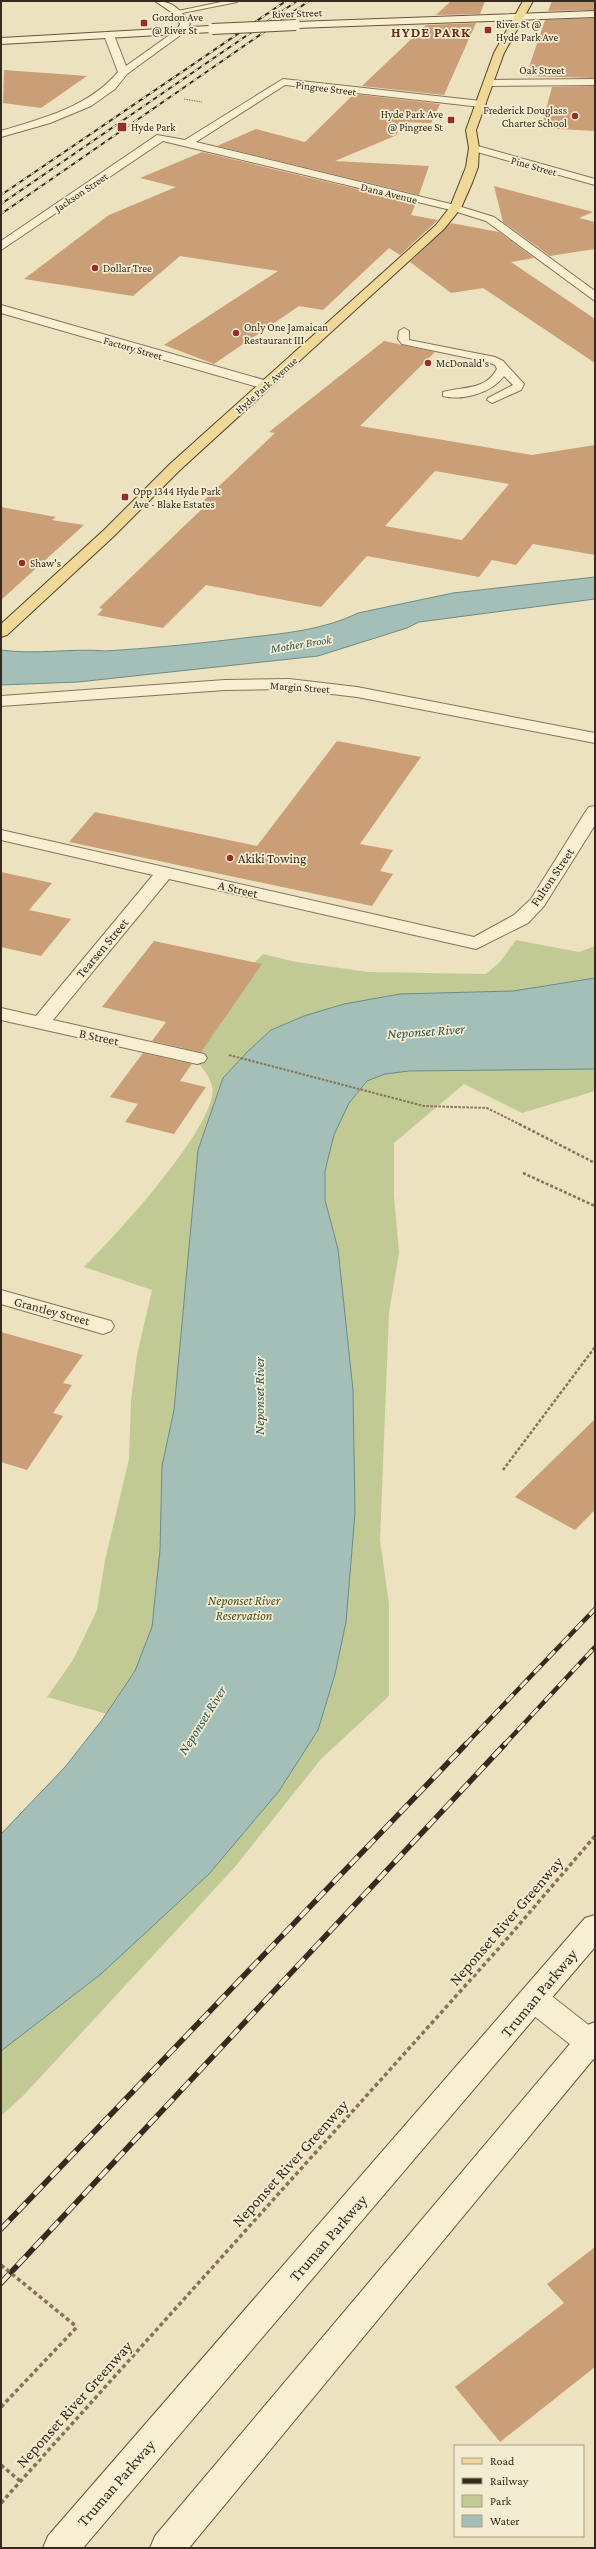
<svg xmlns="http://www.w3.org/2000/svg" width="596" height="2549" font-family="'Crimson Pro',serif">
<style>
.green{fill:#c1ca95}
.water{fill:#a3bfb8;stroke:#6b8c86}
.building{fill:#ca9e77;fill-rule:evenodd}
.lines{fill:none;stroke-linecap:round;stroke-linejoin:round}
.service-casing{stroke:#857359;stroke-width:2}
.minor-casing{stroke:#857359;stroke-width:2}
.tertiary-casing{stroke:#857359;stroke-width:2}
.secondary-casing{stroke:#67543c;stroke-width:2}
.primary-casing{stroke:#53412d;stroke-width:2}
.path-far3{stroke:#857359;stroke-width:1;stroke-dasharray:1.5 1;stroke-linecap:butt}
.path-far2{stroke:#857359;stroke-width:2;stroke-dasharray:2.5 1.5;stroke-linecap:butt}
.path-far1{stroke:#857359;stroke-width:2.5;stroke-dasharray:3 2;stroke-linecap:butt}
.path{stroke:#857359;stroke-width:3.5;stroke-dasharray:4 3;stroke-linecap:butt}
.service{fill:#f8efd3;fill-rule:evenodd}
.minor{fill:#f8efd3;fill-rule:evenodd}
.tertiary{fill:#f8efd3;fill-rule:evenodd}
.secondary{fill:#f8efd3;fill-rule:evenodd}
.primary{fill:#f0d998;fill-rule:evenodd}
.rail-far2-casing{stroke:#352a1d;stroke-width:2}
.rail-far1-casing{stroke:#352a1d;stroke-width:4.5}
.rail-casing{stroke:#352a1d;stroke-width:5.5}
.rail-far2{stroke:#f4ecd0;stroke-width:1.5;stroke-dasharray:4.5;stroke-linecap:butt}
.rail-far1{stroke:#f4ecd0;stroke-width:3;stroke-dasharray:10;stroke-linecap:butt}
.rail{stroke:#f4ecd0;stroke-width:4;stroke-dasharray:12;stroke-linecap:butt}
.secondary-bridge-casing{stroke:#67543c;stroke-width:12;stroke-linecap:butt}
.path-bridge{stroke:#857359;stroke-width:3.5;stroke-dasharray:4 3;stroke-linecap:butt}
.secondary-bridge{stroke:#f8efd3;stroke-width:10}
.poi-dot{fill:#932f2a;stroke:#f4ecd0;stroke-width:1.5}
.labels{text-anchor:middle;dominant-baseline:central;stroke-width:3.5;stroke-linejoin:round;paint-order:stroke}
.far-street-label{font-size:11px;fill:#352a1d;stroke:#f4ecd0}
.far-poi-label{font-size:11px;fill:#352a1d;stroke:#f4ecd0;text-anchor:start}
.far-water-label{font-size:12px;font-style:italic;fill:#2c5554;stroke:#f4ecd0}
.poi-label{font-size:13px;fill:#352a1d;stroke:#f4ecd0;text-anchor:start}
.street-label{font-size:13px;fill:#352a1d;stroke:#f4ecd0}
.park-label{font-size:13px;font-style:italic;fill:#435124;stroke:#f4ecd0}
.far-district-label{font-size:14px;font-weight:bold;letter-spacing:1px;fill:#612f1d;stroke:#f4ecd0}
.water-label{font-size:14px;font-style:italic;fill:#2c5554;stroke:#f4ecd0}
.near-street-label{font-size:16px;fill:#352a1d;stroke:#f4ecd0}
</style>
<rect width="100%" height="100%" fill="#ede2c0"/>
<!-- green -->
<path class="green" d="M516,940L579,952L595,946V1091L522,1113L464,1084L394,1143V1196L399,1253L389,1313L380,1540L389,1604V1696L321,1759L234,1868L23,2096L1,2116V1845L135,1722L47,1697L73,1660L97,1610L105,1560L129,1459L131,1401L137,1355L152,1290L84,1267C111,1241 221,1122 212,1086C208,1071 195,1060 185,1049L237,980L263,954L296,962L369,972L486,974L500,962Z"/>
<!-- water -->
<path class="water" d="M595,577V599L419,622L407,628L318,656L78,682L1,685V650C36,655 71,648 106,651C155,648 204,643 252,637C289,633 325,629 358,613L453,593Z
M595,978V1069L409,1071L385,1074L367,1081L349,1103L334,1135L325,1171V1200L338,1249L353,1390L355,1513L346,1622L335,1674L318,1730L279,1791L209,1874L101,1974L1,2051V1834L65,1767L102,1720L135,1671L152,1627L160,1550L162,1466L174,1410L198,1150L223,1078L247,1052L271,1030L304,1016L344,1004L400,994L513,991Z"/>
<!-- building -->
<path class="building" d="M451,1H485L480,14L436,15Z
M552,1H595V10L548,11Z
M595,18V78L526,76L545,20Z
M476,23L444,95L362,86L426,25Z
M4,70L87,76L41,108L3,103Z
M595,86V131L541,128L552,87Z
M354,94L440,104L431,123L399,122L397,135L335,161L429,166L419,195L217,146L256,129L305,142Z
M202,152L416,203L411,215L438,220L400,255L389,248L323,310L299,306L214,364L164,345L278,271L180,256L133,296L24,279L109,215L176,187L140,178Z
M494,186L593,212L579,218L595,222V249L550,256L503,222Z
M451,223L499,232L534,258L511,262L595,319V363L483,288L451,293L410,262Z
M384,341L435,352L360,426L532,455L595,445V555L533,544L516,565L492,560L479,577L367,556L321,607L206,585L163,628L97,615L103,609L99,608L204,507L198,506L275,433L269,432ZM435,471L509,484L462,540L385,526Z
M1,507L56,517L52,520L84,525L1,600Z
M337,741L421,757L360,844L393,850L380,871L393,874L372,906L69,842L95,812L257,846Z
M1,872L52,883L29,910L71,919L41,956L1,947Z
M154,941L262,964L201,1052L152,1041L166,1022L102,1007Z
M143,1053L192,1064L180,1081L206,1087L174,1134L125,1122L138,1104L110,1097Z
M1,1332L83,1355L63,1383L72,1385L53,1413L63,1416L27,1470L1,1462Z
M595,1419V1510L575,1530L515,1497Z
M595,2247V2367L500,2442L455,2387L564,2303L547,2284Z"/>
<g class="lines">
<!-- service casing -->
<g class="service-casing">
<path id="service" d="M226,1L237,2L177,14L173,12Z
M404,328L409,331V340L495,357L503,361L524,384L521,390L492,403L487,400L488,398L513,385L504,376C492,393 462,401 443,396V392C464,386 485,391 497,369L495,365L488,362L402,344L398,339L399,331Z"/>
</g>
<!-- minor casing -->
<g class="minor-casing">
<path id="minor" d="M178,29L186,31L127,74L115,89L91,106L50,123L1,137V131C43,118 89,107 118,72L104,35L106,33L114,35L126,66Z
M283,79L481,101L486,104L481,107L285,85L196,142L459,206V210L455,211L163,141L1,250V241L157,135L185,140Z
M595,79V85L488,86L483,83L488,80Z
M474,145L595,179V185L470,150L469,148Z
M1,305L271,382L273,385L266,389L261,388L1,313Z
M289,679L357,687L595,733V743L357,697L289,689L225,690L1,706V696L225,680Z
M595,806V825L544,906L528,923L476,949L169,879L53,1020L204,1054L207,1058L204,1062L197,1064L1,1020V1008L36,1016L153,875L1,840V830L474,937L514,915L531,899L586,811L589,807Z
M1,1290L111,1321L114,1326L111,1331L103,1334L1,1304Z
M534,1986L544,1990L595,2030V2060L585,2056L524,2008L519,1999L524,1990Z"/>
</g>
<!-- tertiary casing -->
<g class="tertiary-casing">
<path id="tertiary" d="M455,205L494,217L595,291V301L486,221L451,210V206Z"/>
</g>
<!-- secondary casing -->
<g class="secondary-casing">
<path id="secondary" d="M155,1C173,1 181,10 190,24L188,27L212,26L217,29L212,32L1,44V38L178,28L180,24L174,14Z
M595,11V17L296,28L291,25L296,22Z
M595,1915V1947L83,2548H43L48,2536L585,1918Z
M595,2022V2057L189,2548H150L155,2536L585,2026Z"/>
</g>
<!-- primary casing -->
<g class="primary-casing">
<path id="primary" d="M523,1H533L504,53L476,130L479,148L478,167L472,183L461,208L444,229L180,470L114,536L7,635L1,637V624L104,530L170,464L436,225L450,207L466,167L469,148L466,130L494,53Z"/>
</g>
<!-- path-far3 -->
<path class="path-far3" d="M184,99L202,102"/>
<!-- path-far2 -->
<path class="path-far2" d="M229,1055L424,1106L487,1108L521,1125"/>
<!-- path-far1 -->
<path class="path-far1" d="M519,1124L595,1163
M523,1173L595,1206
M503,1470L595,1347"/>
<!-- path -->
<path class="path" d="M1,2407L77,2327
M1,2465L20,2481
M1,2503L500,1947L595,1836"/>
<!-- service -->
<use href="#service" class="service"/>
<!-- minor -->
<use href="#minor" class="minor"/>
<!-- tertiary -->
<use href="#tertiary" class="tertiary"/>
<!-- secondary -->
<use href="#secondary" class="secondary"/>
<!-- primary -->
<use href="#primary" class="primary"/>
<!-- rail-far2 casing -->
<g class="rail-far2-casing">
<path id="rail-far2" d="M1,195L286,1
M1,204L297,1
M1,214L309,1"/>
</g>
<!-- rail-far1 casing -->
<g class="rail-far1-casing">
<path id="rail-far1" d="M465,1745L595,1609
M504,1745L595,1647"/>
</g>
<!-- rail casing -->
<g class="rail-casing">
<path id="rail" d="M1,2229L466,1744
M1,2283L505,1744"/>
</g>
<!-- rail-far2 -->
<use href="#rail-far2" class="rail-far2"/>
<!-- rail-far1 -->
<use href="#rail-far1" class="rail-far1"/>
<!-- rail -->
<use href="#rail" class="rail"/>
<!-- secondary-bridge casing -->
<g class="secondary-bridge-casing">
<path id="secondary-bridge" d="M212,29L296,25"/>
</g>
<!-- path-bridge -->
<path class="path-bridge" d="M1,2265L77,2327"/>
<!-- secondary-bridge -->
<use href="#secondary-bridge" class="secondary-bridge"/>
</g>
<!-- markers -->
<g class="poi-dot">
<rect x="140" y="19" width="8" height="8" rx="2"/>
<rect x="484" y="26" width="8" height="8" rx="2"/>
<circle cx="575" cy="116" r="4"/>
<rect x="447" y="116" width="8" height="8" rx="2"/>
<rect x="117" y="122" width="10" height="10" rx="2"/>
<circle cx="95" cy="268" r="4"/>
<circle cx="236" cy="333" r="4"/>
<circle cx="428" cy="363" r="4"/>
<rect x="121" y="493" width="8" height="8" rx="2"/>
<circle cx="22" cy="563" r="4"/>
<circle cx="230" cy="858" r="4"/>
</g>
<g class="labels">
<!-- far-street labels -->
<g class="far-street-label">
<text transform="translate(297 13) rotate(-2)">River Street</text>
<text x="542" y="70">Oak Street</text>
<text transform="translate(326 88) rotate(7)">Pingree Street</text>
<text transform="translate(534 166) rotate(16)">Pine Street</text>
<text transform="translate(81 192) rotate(-34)">Jackson Street</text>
<text transform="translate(389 193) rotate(14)">Dana Avenue</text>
<text transform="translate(133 348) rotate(16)">Factory Street</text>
<text transform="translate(266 385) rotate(-42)">Hyde Park Avenue</text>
<text transform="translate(300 687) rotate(4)">Margin Street</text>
</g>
<!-- far-poi labels -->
<g class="far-poi-label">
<text x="152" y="17">Gordon Ave<tspan x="152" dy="13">@ River St</tspan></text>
<text x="496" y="24">River St @<tspan x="496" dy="13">Hyde Park Ave</tspan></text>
<text x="567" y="110" text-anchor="end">Frederick Douglass<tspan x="567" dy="13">Charter School</tspan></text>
<text x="443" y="114" text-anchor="end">Hyde Park Ave<tspan x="443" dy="13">@ Pingree St</tspan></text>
<text x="131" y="127">Hyde Park</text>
<text x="103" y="268">Dollar Tree</text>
<text x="244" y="327">Only One Jamaican<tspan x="244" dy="13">Restaurant III</tspan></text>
<text x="436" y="363">McDonald's</text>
<text x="133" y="491">Opp 1344 Hyde Park<tspan x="133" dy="13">Ave - Blake Estates</tspan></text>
<text x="30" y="563">Shaw's</text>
</g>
<!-- far-water labels -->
<g class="far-water-label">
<text transform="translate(301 644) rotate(-9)">Mother Brook</text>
</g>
<!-- poi labels -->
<g class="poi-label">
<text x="238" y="858">Akiki Towing</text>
</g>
<!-- street labels -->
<g class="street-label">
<text transform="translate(552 877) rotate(-56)">Fulton Street</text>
<text transform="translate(238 889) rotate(13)">A Street</text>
<text transform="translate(102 948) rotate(-50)">Tearsen Street</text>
<text transform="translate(99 1037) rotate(12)">B Street</text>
<text transform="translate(52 1311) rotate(15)">Grantley Street</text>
</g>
<!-- park labels -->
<g class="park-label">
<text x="244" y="1600">Neponset River<tspan x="244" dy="15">Reservation</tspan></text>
</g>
<!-- far-district labels -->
<g class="far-district-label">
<text x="431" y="32">HYDE PARK</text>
</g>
<!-- water labels -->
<g class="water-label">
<text transform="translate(426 1031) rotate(-4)">Neponset River</text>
<text transform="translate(259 1396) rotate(-90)">Neponset River</text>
<text transform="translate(202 1720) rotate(-58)">Neponset River</text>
</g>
<!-- near-street labels -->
<g class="near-street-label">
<text transform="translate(506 1921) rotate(-49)">Neponset River Greenway</text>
<text transform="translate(539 1993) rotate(-50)">Truman Parkway</text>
<text transform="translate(290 2163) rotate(-48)">Neponset River Greenway</text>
<text transform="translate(328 2238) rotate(-49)">Truman Parkway</text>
<text transform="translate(74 2404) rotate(-48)">Neponset River Greenway</text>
<text transform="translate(116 2483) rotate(-49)">Truman Parkway</text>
</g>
</g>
<!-- border -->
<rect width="596" height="2549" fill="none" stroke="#352a1d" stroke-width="4"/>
<!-- legend -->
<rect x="454" y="2445" width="130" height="92" fill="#f4ecd0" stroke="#a89e88"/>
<rect x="462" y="2458" width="20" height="6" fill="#f0d998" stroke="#a89e88"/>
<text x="490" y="2465" font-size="12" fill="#352a1d">Road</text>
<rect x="462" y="2478" width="20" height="6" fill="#352a1d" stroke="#a89e88"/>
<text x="490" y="2485" font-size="12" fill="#352a1d">Railway</text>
<rect x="462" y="2495" width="20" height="12" fill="#c1ca95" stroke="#a89e88"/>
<text x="490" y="2505" font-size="12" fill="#352a1d">Park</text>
<rect x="462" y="2515" width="20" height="12" fill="#a3bfb8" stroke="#a89e88"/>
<text x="490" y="2525" font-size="12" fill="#352a1d">Water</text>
</svg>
